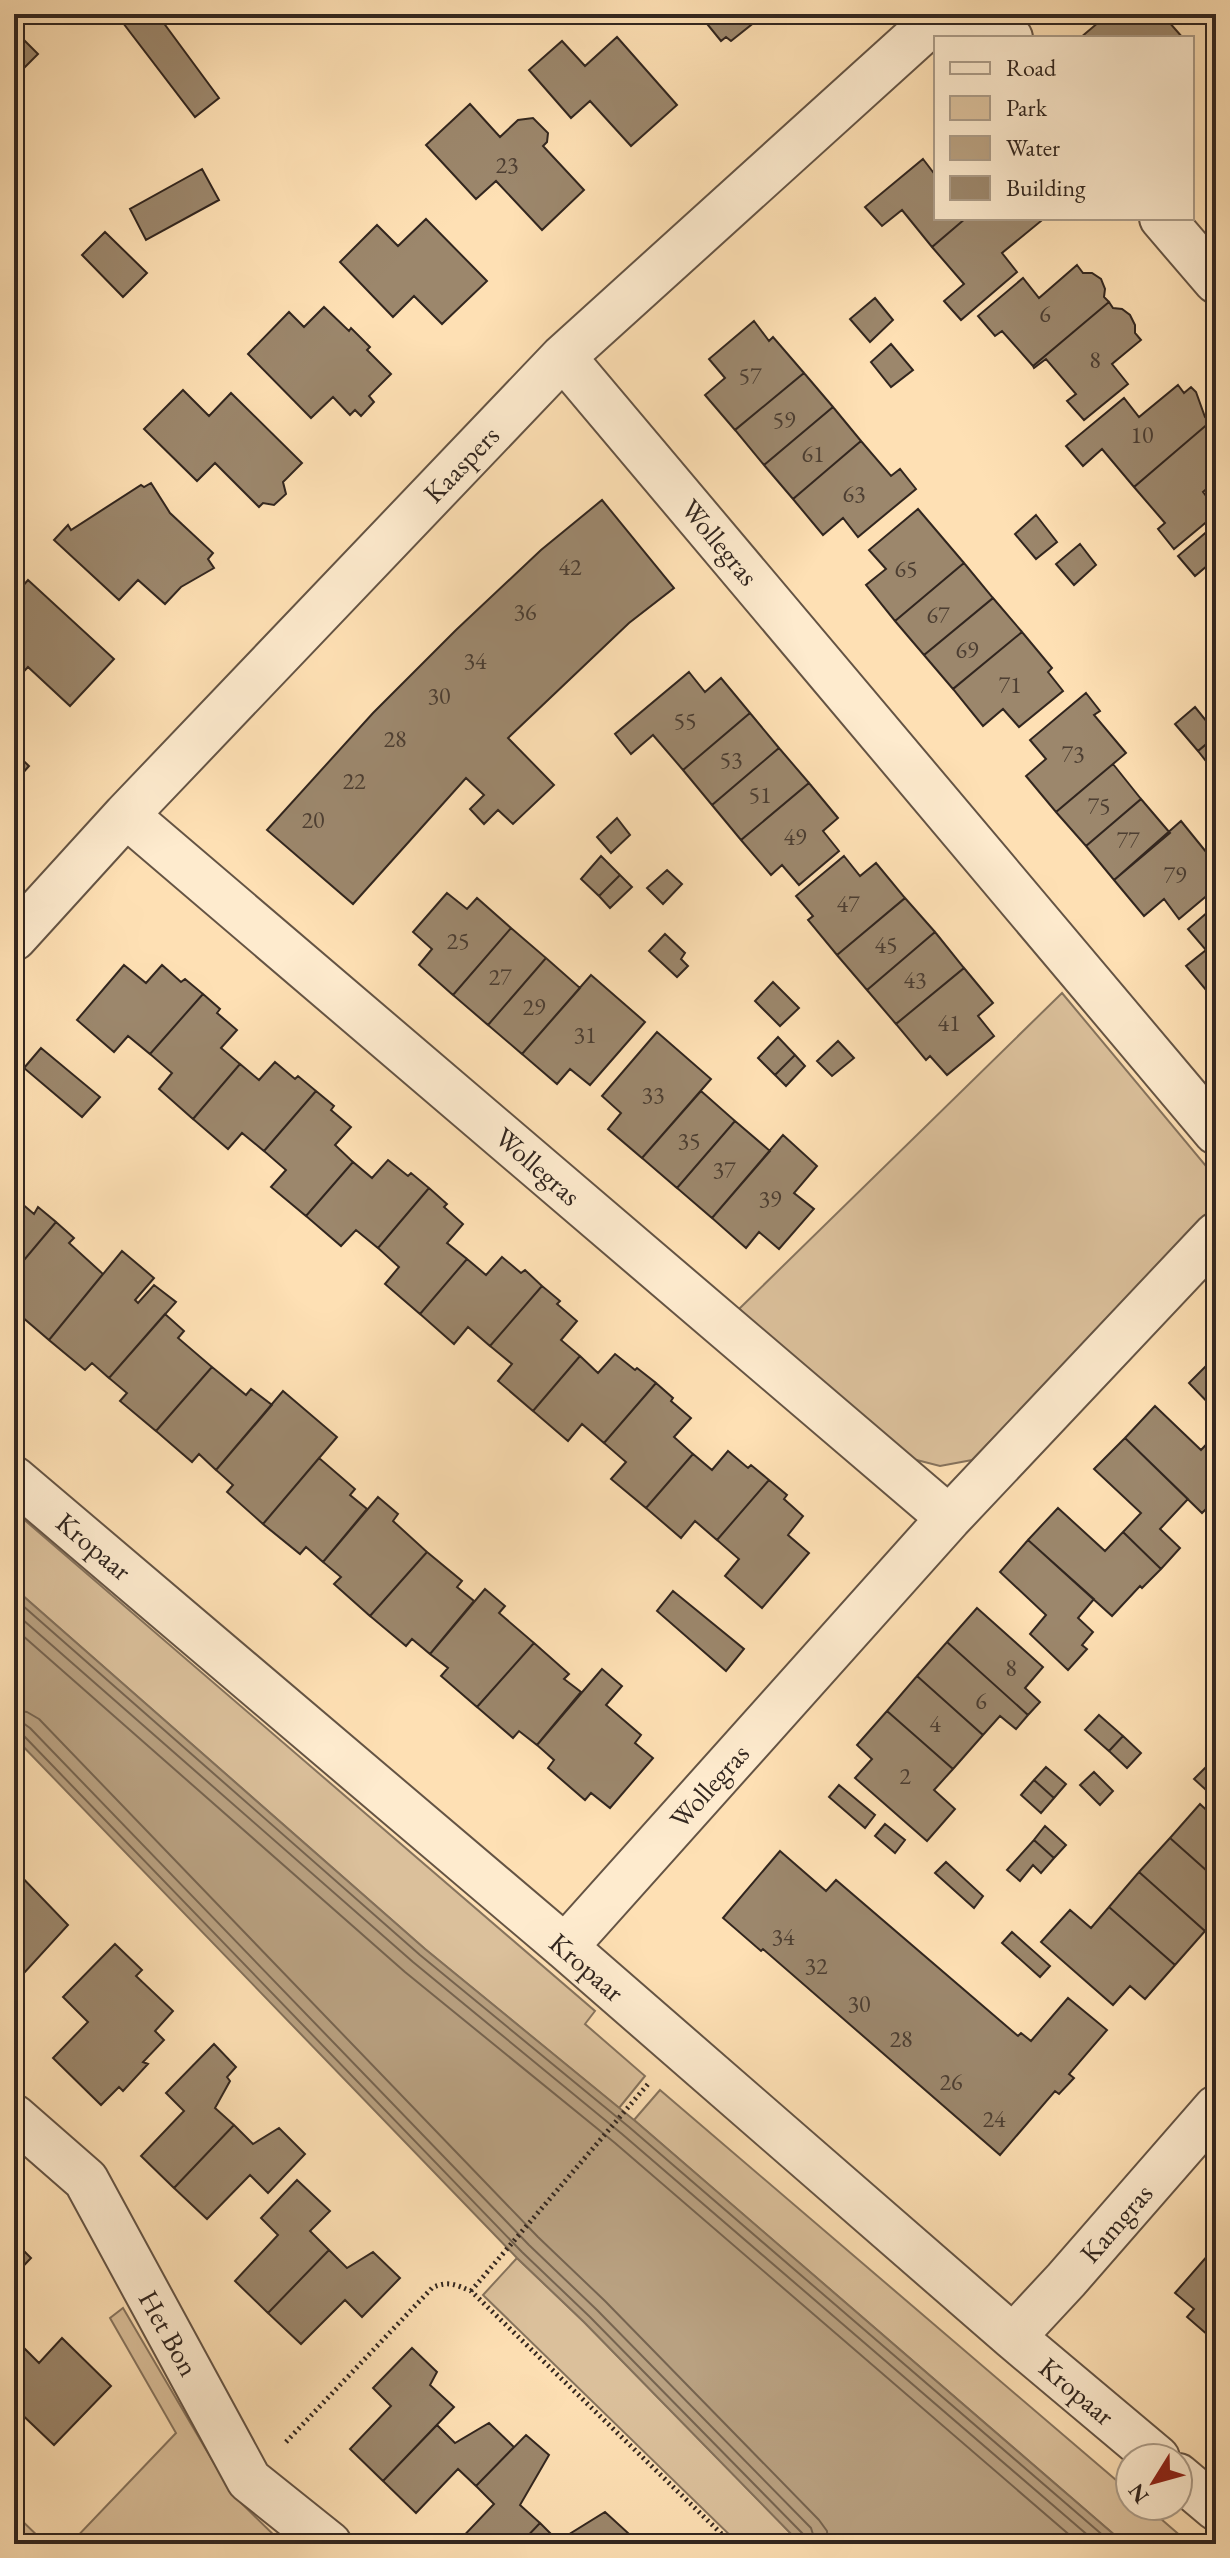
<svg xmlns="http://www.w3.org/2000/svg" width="1230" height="2558" font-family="'EB Garamond',serif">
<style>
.green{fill:#dbc09b;stroke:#86735d;stroke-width:2}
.water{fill:#b9a181;stroke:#83705a;stroke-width:2}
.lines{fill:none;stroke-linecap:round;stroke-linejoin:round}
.shore{stroke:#766450;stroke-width:2}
.building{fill:#9c876c;stroke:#32261f;stroke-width:2}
.street-casing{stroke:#655444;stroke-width:48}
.path{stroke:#32261f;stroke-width:5;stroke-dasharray:2 4;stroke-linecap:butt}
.street{stroke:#feebce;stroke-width:44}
.labels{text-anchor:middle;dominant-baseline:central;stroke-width:6;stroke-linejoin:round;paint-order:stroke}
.number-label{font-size:24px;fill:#4c3e32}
.street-label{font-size:28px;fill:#32261f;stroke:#feebce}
</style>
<rect width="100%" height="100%" fill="#fee0b4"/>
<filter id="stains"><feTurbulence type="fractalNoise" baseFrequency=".0025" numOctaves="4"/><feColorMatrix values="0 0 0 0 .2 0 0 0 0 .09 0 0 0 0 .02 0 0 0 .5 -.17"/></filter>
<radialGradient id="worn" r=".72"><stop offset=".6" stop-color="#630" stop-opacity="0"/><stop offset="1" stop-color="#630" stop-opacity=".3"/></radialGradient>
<!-- green -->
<path class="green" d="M1062,993L1206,1166L1216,1186V1208L972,1460L940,1466L909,1458L739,1309Z
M14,1511L595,2011L585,2024L645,2076L619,2108L425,1949L14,1588Z
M660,2090L1130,2492V2506H1146L1190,2544H1125L634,2120Z
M517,2258L584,2322L801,2544H739L483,2295Z
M123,2308L232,2494L283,2544H70L176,2433L110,2318Z
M14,2513L46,2544H14Z"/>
<!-- water -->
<path class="water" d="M14,1588L425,1949L634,2120L1125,2544H801L584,2322L517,2258L14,1737Z"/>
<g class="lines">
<!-- shore -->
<path class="shore" d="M14,1598L420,1955L629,2127L1113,2544
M14,1612L413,1962L622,2134L1098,2544
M14,1628L405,1972L615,2143L1080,2544
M14,1710L27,1712L39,1719L538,2237L605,2301L819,2520L827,2531L828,2544
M14,1722L23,1723L30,1728L529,2245L597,2310L811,2528L816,2544
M14,1732L23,1735L522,2252L590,2317L804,2535L806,2544"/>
</g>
<!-- building -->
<path class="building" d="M127,14H157L219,98L195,117L120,19Z
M699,14H754L752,16L756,21L731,41L726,37L721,41Z
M1092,14H1162L1183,38H1080L1099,22Z
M14,30L38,54L14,78Z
M617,37L677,105L631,146L590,101L571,118L529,70L562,41L585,66Z
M470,104L500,137L518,120L533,118L548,133L547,142L543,146L584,190L542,230L496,181L476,199L426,145Z
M923,159L936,176V218H966L932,247L902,210L882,226L865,207Z
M202,169L219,200L146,240L130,209Z
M966,218H1038L1041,221L1002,253L1017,272L961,320L944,301L964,284L932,247Z
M426,219L487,281L442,324L414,296L393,317L340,262L377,225L398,246Z
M105,232L147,273L123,297L82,255Z
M1077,265L1083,273H1092L1101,279L1105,289L1104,297L1109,302L1033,366L1002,331L995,336L978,316L1023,278L1039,298Z
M875,298L893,320L870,342L850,319Z
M1109,302L1113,308L1122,309L1130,315L1135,325V333L1141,340L1112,364L1128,384L1084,420L1067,401L1076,394L1046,359L1034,368L1033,366Z
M324,307L349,331L351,328L370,347L367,350L391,374L369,396L374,402L361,416L355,410L350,415L333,397L311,418L248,354L289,312L304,327Z
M754,321L769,341L773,337L804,373L735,430L705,395L725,378L709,359Z
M891,344L913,370L891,387L871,362Z
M804,373L833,407L764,465L735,430Z
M1178,385L1184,393L1191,387L1196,392L1205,417L1210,422L1134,487L1102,449L1083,466L1066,446L1124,398L1139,417Z
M183,390L209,416L231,393L302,463L283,482L286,494L274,505L263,503L259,507L215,463L197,481L144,429Z
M833,407L861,441L793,499L764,465Z
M1210,422L1216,428V481L1203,492L1216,509V514L1174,549L1158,529L1165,523L1134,487Z
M861,441L891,476L900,469L916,489L858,537L843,518L823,535L793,499Z
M151,483L170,513L213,553L208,559L214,568L181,587L165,604L138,580L119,600L54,540L68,525L71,530L141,485L144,487Z
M602,500L674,588L629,623L508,738L554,785L513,824L498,810L484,824L470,809L484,795L466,778L353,904L267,830L373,713L456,630L541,550Z
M918,509L964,563L895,621L866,585L886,569L869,550Z
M1036,515L1057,542L1036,559L1015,534Z
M1216,524V576L1207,566L1195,576L1178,556Z
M1080,544L1096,565L1074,585L1056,564Z
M964,563L993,598L924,655L895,621Z
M28,580L114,659L70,706L28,667L14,682V596Z
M993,598L1022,632L953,689L924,655Z
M1022,632L1052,668L1048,672L1063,691L1019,727L1003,709L983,726L953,689Z
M689,672L705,692L721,678L750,713L683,770L653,735L631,754L615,734Z
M1086,693L1100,711L1094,715L1126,753L1056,812L1026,776L1046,759L1030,740Z
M1195,707L1216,733V736L1198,751L1175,724Z
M750,713L779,748L712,805L683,770Z
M1216,736V768L1213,770L1198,751Z
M779,748L809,783L741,840L712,805Z
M14,752L29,766L14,783Z
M1113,764L1141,799L1086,846L1056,812Z
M809,783L838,818L823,831L839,851L799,885L782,865L771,875L741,840Z
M1141,799L1170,833L1114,880L1086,846Z
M617,818L630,835L611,853L597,837Z
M1181,821L1211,858L1216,854V888L1179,919L1164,899L1144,916L1114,880Z
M601,856L620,875L599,896L581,879Z
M844,856L860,876L876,863L905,898L837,955L808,920L813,916L796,896Z
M667,870L682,884L663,904L647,888Z
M620,875L632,887L610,908L599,896Z
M447,893L467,909L477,898L511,928L453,995L419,965L432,949L413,932Z
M905,898L935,932L867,990L837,955Z
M1216,905V1002L1186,966L1206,950L1188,929Z
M511,928L546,958L488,1025L453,995Z
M935,932L964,968L896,1024L867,990Z
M665,934L685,953L681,959L688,966L677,977L649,951Z
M546,958L580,988L522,1054L488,1025Z
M124,965L146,983L162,965L181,982L185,979L203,994L150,1054L128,1036L114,1052L77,1020Z
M964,968L993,1003L978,1016L994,1036L947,1075L930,1056L926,1060L896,1024Z
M591,975L645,1022L590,1085L570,1069L557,1084L522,1054Z
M773,982L799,1008L780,1026L755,1001Z
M203,994L220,1009L217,1013L237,1030L221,1048L240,1064L193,1119L159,1089L172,1073L150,1054Z
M657,1032L711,1079L642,1158L608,1129L621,1113L602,1096Z
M778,1037L795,1055L775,1075L758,1058Z
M838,1041L854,1058L832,1076L817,1061Z
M41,1048L100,1097L82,1117L24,1068Z
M795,1055L805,1066L786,1086L775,1075Z
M275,1062L295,1079L298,1076L316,1091L264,1151L242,1133L228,1149L193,1119L240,1064L259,1080Z
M316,1091L334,1106L331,1110L351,1127L335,1145L353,1162L306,1216L271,1187L286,1170L264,1151Z
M701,1091L735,1121L677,1188L642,1158Z
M735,1121L770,1151L712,1218L677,1188Z
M783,1135L817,1166L794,1193L814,1209L779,1249L759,1232L746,1248L712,1218Z
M388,1160L408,1176L411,1173L429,1188L378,1248L356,1230L341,1246L306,1216L353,1162L372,1178Z
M429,1188L447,1204L444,1207L463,1224L447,1243L467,1259L420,1314L385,1284L399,1267L378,1248Z
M14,1197L34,1214L38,1207L56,1222L14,1272Z
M56,1222L74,1238L69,1243L103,1274L49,1340L14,1310L20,1301L14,1296V1272Z
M122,1251L154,1278L135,1300L138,1303L154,1285L176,1302L109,1378L92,1363L85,1370L49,1340Z
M502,1257L521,1273L525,1270L542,1286L490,1346L468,1327L454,1344L420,1314L467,1259L486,1275Z
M542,1286L560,1301L557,1304L577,1321L561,1340L580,1356L533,1411L498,1381L512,1364L490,1346Z
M165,1314L184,1331L178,1338L212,1367L156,1431L120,1401L127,1393L109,1378Z
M615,1354L635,1370L637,1368L656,1383L604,1443L582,1424L568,1441L533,1411L580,1356L598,1373Z
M1216,1356V1411L1189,1383Z
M212,1367L246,1395L251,1389L272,1405L216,1470L199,1454L192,1462L156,1431Z
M656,1383L673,1398L671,1401L691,1418L674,1437L693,1454L646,1508L611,1479L626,1462L604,1443Z
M283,1391L337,1437L263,1524L227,1492L233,1485L216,1470Z
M1155,1406L1201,1450L1216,1434V1499L1202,1513L1125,1438Z
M1125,1438L1188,1499L1160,1529L1180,1548L1161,1569L1123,1532L1141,1513L1094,1469Z
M728,1451L748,1468L751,1465L769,1480L717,1540L695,1521L681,1538L646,1508L693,1454L712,1470Z
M319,1458L355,1489L350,1495L367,1509L323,1562L306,1547L300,1554L263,1524Z
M769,1480L787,1495L784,1499L803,1516L788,1535L809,1553L762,1608L725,1576L739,1559L717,1540Z
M378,1497L398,1514L393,1521L427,1552L370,1616L334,1584L341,1577L323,1562Z
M1058,1508L1105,1551L1123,1532L1161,1569L1142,1588L1140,1586L1112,1616L1028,1540Z
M1028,1540L1094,1599L1078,1618L1093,1632L1082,1645L1087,1649L1068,1670L1030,1634L1046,1615L1000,1572Z
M427,1552L462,1581L457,1587L474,1601L430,1654L412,1639L406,1646L370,1616Z
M485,1589L505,1606L499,1613L534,1643L477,1707L441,1676L448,1668L430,1654Z
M673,1591L744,1649L726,1671L657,1611Z
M977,1608L1043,1667L1025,1688L1040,1702L1028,1715L947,1642Z
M947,1642L1028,1715L1016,1729L1000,1716L983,1735L917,1676Z
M534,1643L569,1674L564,1679L581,1692L537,1745L519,1731L513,1738L477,1707Z
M602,1669L622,1686L606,1705L641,1735L635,1743L653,1758L610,1808L591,1793L585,1800L548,1768L554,1760L537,1745Z
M917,1676L983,1735L953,1769L887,1711Z
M887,1711L953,1769L934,1790L955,1809L927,1841L855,1778L872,1759L857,1745Z
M1099,1715L1123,1736L1109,1751L1085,1730Z
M1123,1736L1141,1753L1127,1768L1109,1751Z
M1214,1759L1216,1760V1799L1194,1779Z
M1046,1767L1066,1784L1054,1798L1034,1780Z
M1094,1772L1113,1791L1100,1805L1080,1785Z
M1034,1780L1054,1798L1041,1813L1021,1795Z
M839,1785L875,1815L865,1828L829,1797Z
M1200,1804L1216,1819V1879L1170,1838Z
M885,1824L905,1840L895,1853L875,1836Z
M1045,1826L1066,1845L1054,1858L1034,1840Z
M1170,1838L1216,1879V1919L1205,1931L1139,1872Z
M1034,1840L1054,1858L1041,1873L1033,1865L1020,1881L1007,1870Z
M780,1851L826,1891L836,1880L1018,2036L1021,2033L1031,2041L1068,1998L1107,2030L1069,2074L1074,2078L1059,2094L1055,2091L1000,2155L763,1949L761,1951L723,1918Z
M946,1862L983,1896L974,1908L935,1873Z
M14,1869L68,1925L14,1984Z
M1139,1872L1205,1931L1175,1965L1109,1907Z
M1109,1907L1175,1965L1145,1999L1130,1986L1113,2005L1041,1942L1070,1910L1091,1928Z
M1012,1932L1050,1966L1040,1977L1002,1943Z
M115,1944L142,1970L136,1976L173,2011L155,2031L164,2040L143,2062L148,2064L123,2091L119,2087L101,2105L53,2058L88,2022L63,1997Z
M214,2044L236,2067L227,2077L230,2081L215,2108L234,2125L174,2188L141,2156L184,2111L166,2093Z
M234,2125L253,2144L279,2128L305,2154L268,2193L250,2175L207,2219L174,2188Z
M297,2180L330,2211L310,2231L329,2250L268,2313L235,2281L278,2235L261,2218Z
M14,2241L31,2258L14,2276Z
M1216,2246V2342L1187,2317L1194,2309L1175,2293Z
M329,2250L347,2268L373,2252L400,2278L362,2317L345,2300L301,2344L268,2313Z
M62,2338L111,2386L54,2445L14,2407V2342L16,2340L39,2363Z
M412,2348L437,2372L430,2385L454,2407L383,2481L350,2449L391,2406L373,2388Z
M489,2423L514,2447L476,2486L458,2469L416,2513L383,2481L437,2425L455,2443Z
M526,2435L549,2455L520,2505L540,2523L520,2544H456L494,2504L476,2486Z
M605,2512L628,2533L618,2544H520L540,2523L558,2541Z"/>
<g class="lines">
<!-- street casing -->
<g class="street-casing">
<path id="street" d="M935,20L996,22L1010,38
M1162,218L1216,281
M563,357L1216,1132
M126,815L949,1518
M14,938L126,815L563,357L935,20L931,14
M14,1479L565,1947L1013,2337L1157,2458
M565,1947L949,1518L1216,1235
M14,2117L86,2180L249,2480L329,2544
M1013,2337L1066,2280L1216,2108
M1178,2476L1216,2508"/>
</g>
<!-- path -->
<path class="path" d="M471,2291L648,2084
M286,2442L432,2288C448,2280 456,2285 471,2291L732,2544"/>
<!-- street -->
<use href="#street" class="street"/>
</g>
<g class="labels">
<!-- number labels -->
<g class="number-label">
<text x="507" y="164">23</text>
<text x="1045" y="313">6</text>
<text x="1095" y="359">8</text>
<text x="750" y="375">57</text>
<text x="784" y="419">59</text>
<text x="1142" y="434">10</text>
<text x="813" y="453">61</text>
<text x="854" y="493">63</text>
<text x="570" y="566">42</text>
<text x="906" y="568">65</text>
<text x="525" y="611">36</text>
<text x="938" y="614">67</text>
<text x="967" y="649">69</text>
<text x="475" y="660">34</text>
<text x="1010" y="684">71</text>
<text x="439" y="695">30</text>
<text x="685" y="720">55</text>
<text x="395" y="738">28</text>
<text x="1073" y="753">73</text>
<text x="731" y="759">53</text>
<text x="354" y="780">22</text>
<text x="760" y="794">51</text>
<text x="1099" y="805">75</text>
<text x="313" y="819">20</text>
<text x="795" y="836">49</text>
<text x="1128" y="839">77</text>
<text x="1175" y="874">79</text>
<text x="848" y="903">47</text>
<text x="458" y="940">25</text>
<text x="886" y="944">45</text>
<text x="500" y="976">27</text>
<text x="915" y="979">43</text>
<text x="534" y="1006">29</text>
<text x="949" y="1022">41</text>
<text x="585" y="1034">31</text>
<text x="653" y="1094">33</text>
<text x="689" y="1140">35</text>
<text x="724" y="1169">37</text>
<text x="770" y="1198">39</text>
<text x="1011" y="1667">8</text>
<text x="981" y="1700">6</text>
<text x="935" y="1723">4</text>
<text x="905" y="1775">2</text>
<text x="783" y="1936">34</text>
<text x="816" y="1965">32</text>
<text x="859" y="2003">30</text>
<text x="901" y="2038">28</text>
<text x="951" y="2081">26</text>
<text x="994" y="2118">24</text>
</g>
<!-- street labels -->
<g class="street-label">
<text transform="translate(461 464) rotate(-46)">Kaaspers</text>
<text transform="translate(720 542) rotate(50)">Wollegras</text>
<text transform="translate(538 1166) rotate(41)">Wollegras</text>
<text transform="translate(94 1546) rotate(40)">Kropaar</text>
<text transform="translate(709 1786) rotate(-48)">Wollegras</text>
<text transform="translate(587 1967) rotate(41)">Kropaar</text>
<text transform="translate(1116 2223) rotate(-49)">Kamgras</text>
<text transform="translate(169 2333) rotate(61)">Het Bon</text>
<text transform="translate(1077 2391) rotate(40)">Kropaar</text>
</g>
</g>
<!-- margin -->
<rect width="1230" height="2558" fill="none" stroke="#fee0b4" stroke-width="48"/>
<rect x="16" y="16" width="1198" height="2526" fill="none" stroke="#32261f" stroke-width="4"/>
<rect x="24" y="24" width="1182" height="2510" fill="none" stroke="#32261f" stroke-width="2"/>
<!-- legend -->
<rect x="934" y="36" width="260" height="184" fill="#feebce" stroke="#ac9c88" stroke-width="2"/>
<rect x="950" y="62" width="40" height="12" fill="#feebce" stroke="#ac9c88" stroke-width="2"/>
<text x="1006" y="76" font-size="24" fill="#32261f">Road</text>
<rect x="950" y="96" width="40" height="24" fill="#dbc09b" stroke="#ac9c88" stroke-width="2"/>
<text x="1006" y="116" font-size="24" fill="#32261f">Park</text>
<rect x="950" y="136" width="40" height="24" fill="#b9a181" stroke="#ac9c88" stroke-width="2"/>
<text x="1006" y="156" font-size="24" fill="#32261f">Water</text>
<rect x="950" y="176" width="40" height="24" fill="#9c876c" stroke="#ac9c88" stroke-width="2"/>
<text x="1006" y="196" font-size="24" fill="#32261f">Building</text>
<!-- north arrow -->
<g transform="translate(1154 2482) rotate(233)"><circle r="38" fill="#feebce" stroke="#ac9c88" stroke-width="2"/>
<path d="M0-6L14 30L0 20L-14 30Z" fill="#8f2418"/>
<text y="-12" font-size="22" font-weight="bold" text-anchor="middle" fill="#32261f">N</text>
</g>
<rect width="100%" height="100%" filter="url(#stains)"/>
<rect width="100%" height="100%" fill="url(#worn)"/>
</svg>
